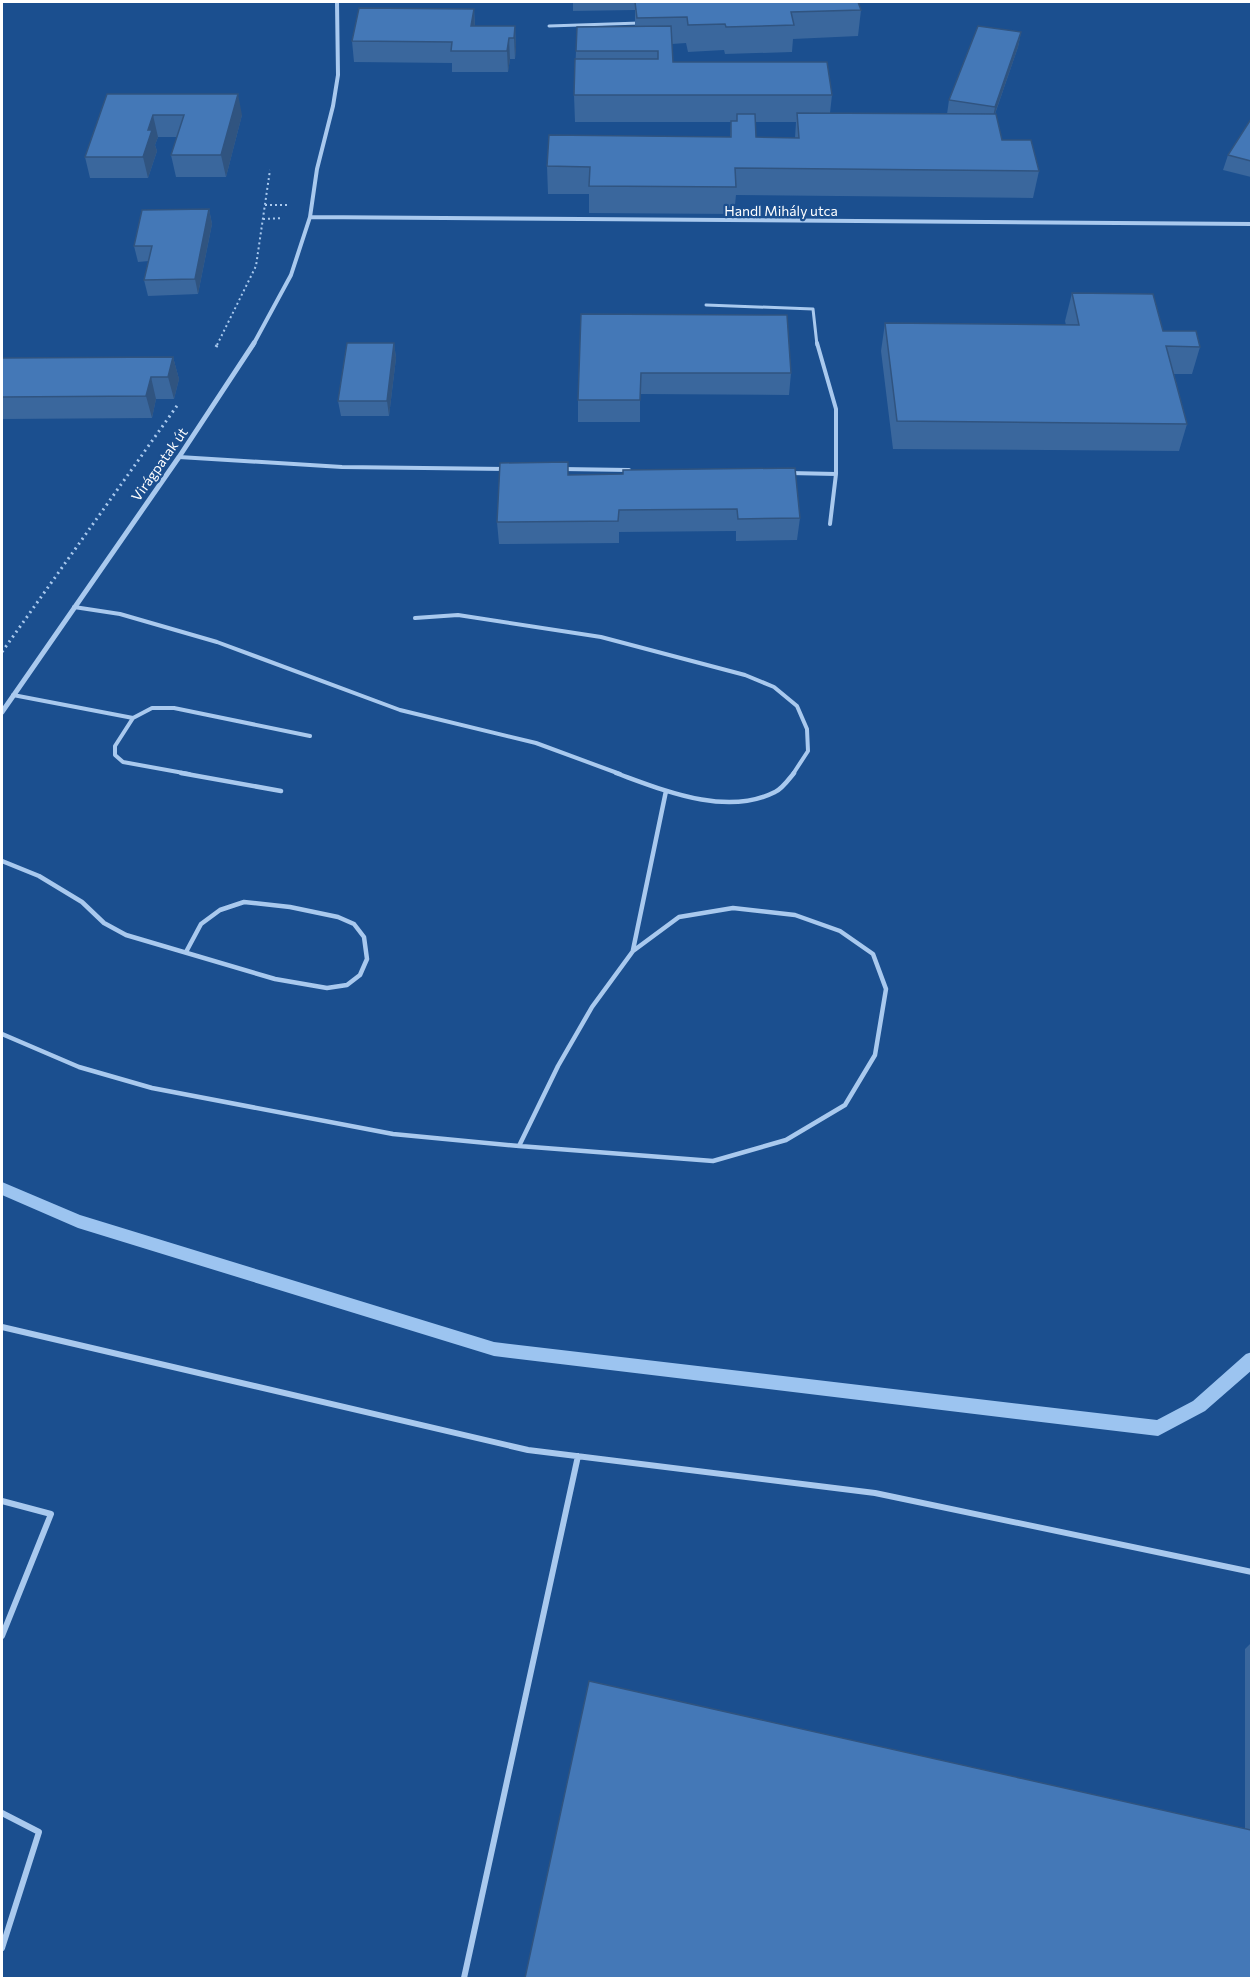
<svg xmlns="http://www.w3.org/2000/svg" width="1253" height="1980" font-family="Commissioner,sans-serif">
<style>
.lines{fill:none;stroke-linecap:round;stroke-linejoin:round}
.stream{fill:#9cc4f0;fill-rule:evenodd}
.path-far1{stroke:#a9c9ee;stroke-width:2;stroke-dasharray:2 3;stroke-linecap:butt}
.path{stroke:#a9c9ee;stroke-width:3;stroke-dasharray:2 4;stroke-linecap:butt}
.lane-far3{stroke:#a9c9ee;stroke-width:3}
.lane-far2{stroke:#a9c9ee;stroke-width:4}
.lane-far1{stroke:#a9c9ee;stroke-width:4.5}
.lane{stroke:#a9c9ee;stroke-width:6}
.street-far1{stroke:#a9c9ee;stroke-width:4}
.street{stroke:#a9c9ee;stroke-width:5}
.wall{fill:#3a679d;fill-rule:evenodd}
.shaded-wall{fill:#305480}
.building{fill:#4478b7;stroke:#305480;stroke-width:1.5}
.labels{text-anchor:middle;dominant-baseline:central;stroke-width:4.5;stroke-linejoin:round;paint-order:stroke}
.far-street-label{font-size:14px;fill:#fff;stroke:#1b4f8f}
</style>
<rect width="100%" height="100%" fill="#1b4f8f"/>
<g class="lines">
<!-- stream -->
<path class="stream" d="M2,1182L80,1215L494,1342L1157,1420L1193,1401L1246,1354L1252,1352V1370L1205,1411L1158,1436L494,1356L78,1228L2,1195Z"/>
<!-- path-far1 -->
<path class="path-far1" d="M265,205H287
M263,219L283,218
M217,345L256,266L270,170"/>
<!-- path -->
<path class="path" d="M216,347L218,343
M2,652L179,403"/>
<!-- lane-far3 -->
<path class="lane-far3" d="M549,26L640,23
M706,305L813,309L817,345"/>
<!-- lane-far2 -->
<path class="lane-far2" d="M179,457L342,467L506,469
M562,469L629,470
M790,473L836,474V409L817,343
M830,524L836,474
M74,607L120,614L217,642L400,710L536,743L620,774
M415,618L458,615L601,637L745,675L774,687L797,706L807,729L808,751L793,774
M13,695L133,718L152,708H174L310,736
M133,718L115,746V755L123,762L189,774"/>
<!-- lane-far1 -->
<path class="lane-far1" d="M181,773L281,791
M616,773C663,790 726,817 775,792C782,789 789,779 794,773
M2,861L39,876L82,902L104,923L126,935L275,979L327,988L347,985L360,975L367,959L364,937L354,924L338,917L290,907L244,902L220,910L201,924L186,952
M733,908L795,915L840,931L873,954L886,989L875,1055L845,1105L786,1140L713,1161L519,1146L558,1066L592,1007L633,951L679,917Z
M633,950L666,791
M2,1034L79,1067L152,1088L393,1134L519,1146"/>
<!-- lane -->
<path class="lane" d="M2,1327L528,1450L875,1493L1252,1572
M2,1501L51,1514L2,1636
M2,1813L39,1832L2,1948
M464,1978L578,1456"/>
<!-- street-far1 -->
<path class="street-far1" d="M310,217L1252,224
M253,345L291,275L310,217L317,169L333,106L338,75L337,2"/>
<!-- street -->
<path class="street" d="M2,712L179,457L254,343"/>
</g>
<!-- wall -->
<path class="wall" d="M573,2H858L861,10L858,36L793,39L792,52L725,54L724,50L688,52L686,43L672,44L673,62L832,95L830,113L947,114L949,100L1021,32L1018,47L995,114L1002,140L1039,171L1033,198L736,195L734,214L589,213V194H548L547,166L730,137L731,122H575L574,95L576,51L635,26V10L573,11ZM755,122H796L795,138L756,137Z
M474,9L475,26H515L516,47L515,59H510L508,72H452V63L354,62L352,41Z
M107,94L242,115L226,177H176L171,155L177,137H158L155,145L157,151L148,178H90L85,157Z
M1251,119V177L1223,170L1228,155Z
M209,209L212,224L198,294L148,296L144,280L149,261L138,262L134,246Z
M1072,293L1200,347L1192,374H1174L1187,424L1179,451L893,449L881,351L885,323L1066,325L1065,321Z
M581,314L791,373L789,395L640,394V422H578V400Z
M394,343L396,358L389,416H341L338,401Z
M173,357L179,379L174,399H156L152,418L2,419V358Z
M569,475L800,518L797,540L736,541V531L619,532V543L499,544L497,522Z
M1251,1643V1978L1245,1828V1649Z"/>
<!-- shaded-wall -->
<path class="shaded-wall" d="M474,9L475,30L471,26Z
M515,26L516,47L515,59L514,38Z
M1021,32L1018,47L992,122L995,107Z
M509,38L510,59L508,72L507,51Z
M238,94L242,115L226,177L221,155Z
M153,115L158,137L155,145L157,151L148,178L143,157L148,130Z
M209,209L212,224L198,294L195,279Z
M394,343L396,358L389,416L387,401Z
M173,357L179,379L174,399L168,377Z
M151,377L156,399L152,418L146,396Z"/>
<!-- building -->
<path class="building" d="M635,2H858L861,10L791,12L794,25L726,27L725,24L688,25L687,17L637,18Z
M359,8L474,9L471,26H515L514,38H509L507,51H451L452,42L352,41Z
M671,26L673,62H827L832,95H574L575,59H658V51H576L577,27Z
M978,26L1021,32L995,107L949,100Z
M107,94H238L221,155H171L184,115H153L148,130H152L143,157H85Z
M797,113L996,114L1002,140H1031L1039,171L735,168L736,187L589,186L590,167L547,166L549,135L731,137V121H737V114H755L756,137L799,138Z
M1251,119V161L1228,155Z
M209,209L195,279L144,280L152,246H134L142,210Z
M1072,293L1153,294L1163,331H1196L1200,347L1166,346L1187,424L897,421L885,323L1079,325Z
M581,314L787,315L791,373H641L640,400H578Z
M347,343H394L387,401H338Z
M173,357L168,377H151L146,396L2,397V358Z
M568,462V475L623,474V470L795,468L800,518L738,519L737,509L619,510L618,521L497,522L500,463Z
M589,1681L1251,1830V1978H525Z"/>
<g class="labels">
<!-- far-street labels -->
<g class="far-street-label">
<text x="781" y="210">Handl Mihály utca</text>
<text transform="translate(159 464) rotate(-55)">Virágpatak út</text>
</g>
</g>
<!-- border -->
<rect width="1253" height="1980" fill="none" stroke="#ffffff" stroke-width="6"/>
</svg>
